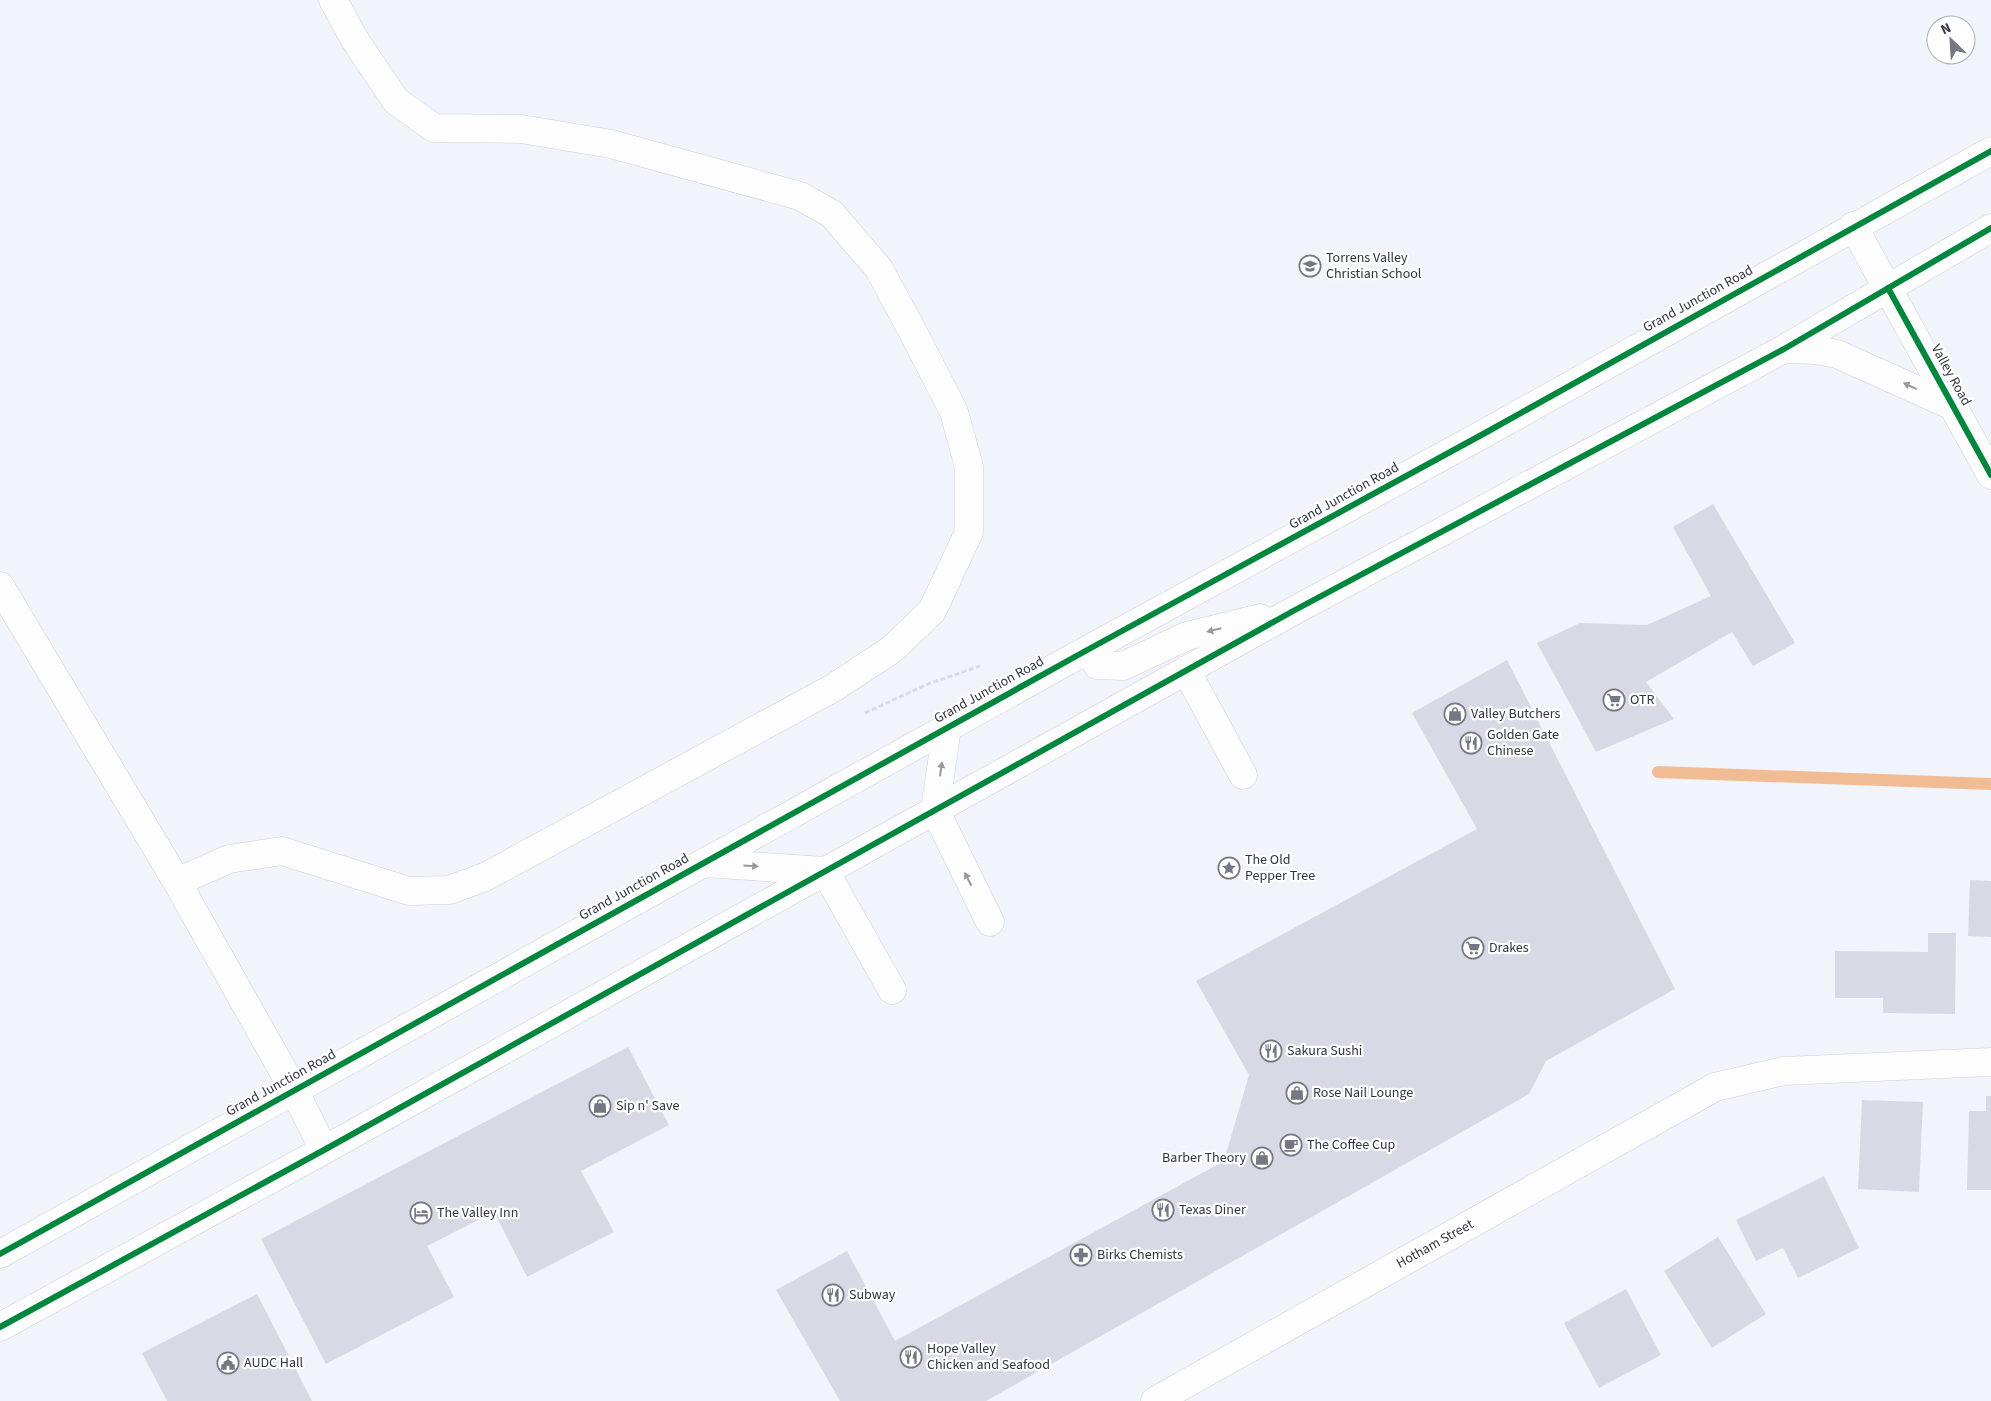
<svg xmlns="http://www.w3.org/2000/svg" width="1991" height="1401" font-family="'Source Sans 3',sans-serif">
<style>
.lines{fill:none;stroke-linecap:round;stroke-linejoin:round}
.stream{stroke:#f1bc94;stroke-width:12}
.building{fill:#d7dae4}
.minor-casing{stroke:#cdd0d9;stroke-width:29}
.major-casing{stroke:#cdd0d9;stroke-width:29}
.path{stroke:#dbdcdf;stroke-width:3;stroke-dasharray:5 2.5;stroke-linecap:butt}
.minor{stroke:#fdfdfe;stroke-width:28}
.major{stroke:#fdfdfe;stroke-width:28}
.cycleway-casing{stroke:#fff;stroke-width:9}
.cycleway{stroke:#00873e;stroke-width:6}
.oneway{fill:#9899a0}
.labels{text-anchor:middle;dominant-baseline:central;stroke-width:4.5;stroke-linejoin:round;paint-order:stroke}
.poi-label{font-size:14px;fill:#323542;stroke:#fff;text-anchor:start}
.street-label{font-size:14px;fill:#323542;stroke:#fff}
</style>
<rect width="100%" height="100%" fill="#f2f4fb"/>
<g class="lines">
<!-- stream -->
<path class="stream" d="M1658,772L1991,784"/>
</g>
<!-- building -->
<path class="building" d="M1713,504L1795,643L1753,666L1732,632L1646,682L1674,719L1596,752L1537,643L1580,623L1647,625L1711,596L1673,527Z
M1507,660L1675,989L1546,1061L1529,1094L986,1401H840L776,1290L847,1251L895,1341L1224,1161L1249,1075L1196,981L1477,829L1412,713Z
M1970,880L1991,881V937L1968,936Z
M1928,933H1956L1955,1014L1883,1013V998H1835V951L1928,952Z
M628,1047L669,1125L581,1171L614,1232L527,1277L494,1212L427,1246L454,1297L326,1364L261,1239Z
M1986,1096H1991V1190H1967L1969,1111H1986Z
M1862,1100L1923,1102L1919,1192L1858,1189Z
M1824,1176L1859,1248L1798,1278L1783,1248L1756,1261L1736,1220Z
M1718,1237L1766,1314L1712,1348L1664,1271Z
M1626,1289L1661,1355L1599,1388L1564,1323Z
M257,1294L312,1401H167L142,1353Z"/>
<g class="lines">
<!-- minor casing -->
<g class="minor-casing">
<path id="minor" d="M0,586L177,882L294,1090
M1186,670L1243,775
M935,810L990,922
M825,871L892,990
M177,882L229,859L282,851L409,891L449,890L485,877L833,688L891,650L932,611L969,532V467L954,412L914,334L879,269L832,214L800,196L611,144L521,129L434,128L396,101L355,40L333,0
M1155,1401L1715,1087L1784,1071L1991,1062"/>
</g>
<!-- major casing -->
<g class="major-casing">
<path id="major" d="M1853,226L1991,475
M1784,349L1816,350L1837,354L1955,407
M1089,649L1097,665L1123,666L1187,636L1260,618
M935,810L947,728
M703,863L825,871
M294,1090L324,1150
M0,1254L1089,649L1485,433L1991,151
M0,1327L324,1150L1295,610L1784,349L1991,228"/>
</g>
<!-- path -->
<path class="path" d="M865,713L928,684L980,666"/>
<!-- minor -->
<use href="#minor" class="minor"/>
<!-- major -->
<use href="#major" class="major"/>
<!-- cycleway casing -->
<g class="cycleway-casing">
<path id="cycleway" d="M1888,288L1991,475
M0,1254L1089,649L1485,433L1991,151
M0,1327L324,1150L1295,610L1784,349L1991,228"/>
</g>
<!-- cycleway -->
<use href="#cycleway" class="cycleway"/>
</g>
<!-- one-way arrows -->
<defs><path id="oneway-solid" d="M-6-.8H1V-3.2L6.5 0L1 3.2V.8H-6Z" transform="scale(1.25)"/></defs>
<g class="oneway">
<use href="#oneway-solid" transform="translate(1910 386) rotate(-155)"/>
<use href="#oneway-solid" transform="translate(1214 630) rotate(166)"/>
<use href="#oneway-solid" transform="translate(941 769) rotate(-82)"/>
<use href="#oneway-solid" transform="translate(751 866) rotate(4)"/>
<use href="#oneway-solid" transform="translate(968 879) rotate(-117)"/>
</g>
<!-- icons -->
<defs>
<g id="school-ring" transform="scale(1.125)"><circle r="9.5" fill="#fff" stroke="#757883" stroke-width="1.5"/><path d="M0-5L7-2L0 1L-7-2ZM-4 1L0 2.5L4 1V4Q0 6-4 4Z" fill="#757883"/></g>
<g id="supermarket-ring" transform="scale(1.125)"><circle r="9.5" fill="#fff" stroke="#757883" stroke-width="1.5"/><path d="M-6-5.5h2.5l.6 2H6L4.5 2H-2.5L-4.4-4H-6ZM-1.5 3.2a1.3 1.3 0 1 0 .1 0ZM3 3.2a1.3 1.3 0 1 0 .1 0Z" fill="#757883"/></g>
<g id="shop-ring" transform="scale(1.125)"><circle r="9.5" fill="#fff" stroke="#757883" stroke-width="1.5"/><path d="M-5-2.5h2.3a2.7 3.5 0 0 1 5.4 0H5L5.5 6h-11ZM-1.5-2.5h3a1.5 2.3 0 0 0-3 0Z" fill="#757883"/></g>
<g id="restaurant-ring" transform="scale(1.125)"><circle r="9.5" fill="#fff" stroke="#757883" stroke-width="1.5"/><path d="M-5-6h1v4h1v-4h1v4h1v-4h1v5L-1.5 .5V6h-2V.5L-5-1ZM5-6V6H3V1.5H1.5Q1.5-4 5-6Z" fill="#757883"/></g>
<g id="sight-ring" transform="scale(1.125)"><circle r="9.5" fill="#fff" stroke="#757883" stroke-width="1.5"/><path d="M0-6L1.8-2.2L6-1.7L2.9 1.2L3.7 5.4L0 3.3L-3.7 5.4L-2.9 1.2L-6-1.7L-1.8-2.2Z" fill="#757883"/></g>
<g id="cafe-ring" transform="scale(1.125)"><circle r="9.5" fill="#fff" stroke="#757883" stroke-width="1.5"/><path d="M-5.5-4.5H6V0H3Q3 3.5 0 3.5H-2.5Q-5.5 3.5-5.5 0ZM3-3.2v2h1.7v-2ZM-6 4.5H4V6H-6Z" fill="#757883"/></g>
<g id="hotel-ring" transform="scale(1.125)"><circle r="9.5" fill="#fff" stroke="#757883" stroke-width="1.5"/><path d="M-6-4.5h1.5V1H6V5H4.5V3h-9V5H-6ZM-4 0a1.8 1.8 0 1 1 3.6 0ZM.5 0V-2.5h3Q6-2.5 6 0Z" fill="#757883"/></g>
<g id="pharmacy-ring" transform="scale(1.125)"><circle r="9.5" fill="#fff" stroke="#757883" stroke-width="1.5"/><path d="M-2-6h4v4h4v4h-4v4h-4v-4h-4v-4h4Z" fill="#757883"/></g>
<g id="civic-ring" transform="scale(1.125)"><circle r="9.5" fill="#fff" stroke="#757883" stroke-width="1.5"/><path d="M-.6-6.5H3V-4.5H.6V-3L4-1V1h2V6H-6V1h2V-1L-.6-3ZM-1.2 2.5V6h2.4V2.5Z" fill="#757883"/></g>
</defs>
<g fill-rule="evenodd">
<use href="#school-ring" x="1310" y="266"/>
<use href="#supermarket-ring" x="1614" y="700"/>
<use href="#shop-ring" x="1455" y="714"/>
<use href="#restaurant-ring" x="1471" y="743"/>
<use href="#sight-ring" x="1229" y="868"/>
<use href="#supermarket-ring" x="1473" y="948"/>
<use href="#restaurant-ring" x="1271" y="1051"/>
<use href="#shop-ring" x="1297" y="1093"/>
<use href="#shop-ring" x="600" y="1106"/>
<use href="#cafe-ring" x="1291" y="1145"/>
<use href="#shop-ring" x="1262" y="1158"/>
<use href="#restaurant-ring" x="1163" y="1210"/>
<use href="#hotel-ring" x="421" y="1213"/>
<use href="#pharmacy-ring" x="1081" y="1255"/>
<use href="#restaurant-ring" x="833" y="1295"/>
<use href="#restaurant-ring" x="911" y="1357"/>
<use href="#civic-ring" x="228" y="1363"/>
</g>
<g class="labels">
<!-- poi labels -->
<g class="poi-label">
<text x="1326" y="258">Torrens Valley<tspan x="1326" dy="16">Christian School</tspan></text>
<text x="1630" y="700">OTR</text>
<text x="1471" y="714">Valley Butchers</text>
<text x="1487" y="735">Golden Gate<tspan x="1487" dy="16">Chinese</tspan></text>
<text x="1245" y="860">The Old<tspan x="1245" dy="16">Pepper Tree</tspan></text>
<text x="1489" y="948">Drakes</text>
<text x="1287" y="1051">Sakura Sushi</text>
<text x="1313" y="1093">Rose Nail Lounge</text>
<text x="616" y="1106">Sip n' Save</text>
<text x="1307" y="1145">The Coffee Cup</text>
<text x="1246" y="1158" text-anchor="end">Barber Theory</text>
<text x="1179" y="1210">Texas Diner</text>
<text x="437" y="1213">The Valley Inn</text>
<text x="1097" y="1255">Birks Chemists</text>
<text x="849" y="1295">Subway</text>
<text x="927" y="1349">Hope Valley<tspan x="927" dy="16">Chicken and Seafood</tspan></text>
<text x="244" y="1363">AUDC Hall</text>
</g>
<!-- street labels -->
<g class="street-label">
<text transform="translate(1698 299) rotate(-29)">Grand Junction Road</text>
<text transform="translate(1951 375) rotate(61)">Valley Road</text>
<text transform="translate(1344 496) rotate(-29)">Grand Junction Road</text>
<text transform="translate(989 690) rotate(-29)">Grand Junction Road</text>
<text transform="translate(634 887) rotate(-29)">Grand Junction Road</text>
<text transform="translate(281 1083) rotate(-29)">Grand Junction Road</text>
<text transform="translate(1435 1244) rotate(-29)">Hotham Street</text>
</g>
</g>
<!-- north arrow -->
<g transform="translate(1951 40) rotate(335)"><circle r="24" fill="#ffffff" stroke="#adaeb3"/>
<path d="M0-4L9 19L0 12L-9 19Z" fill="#757883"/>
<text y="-8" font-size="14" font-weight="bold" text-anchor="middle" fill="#323542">N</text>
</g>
</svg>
